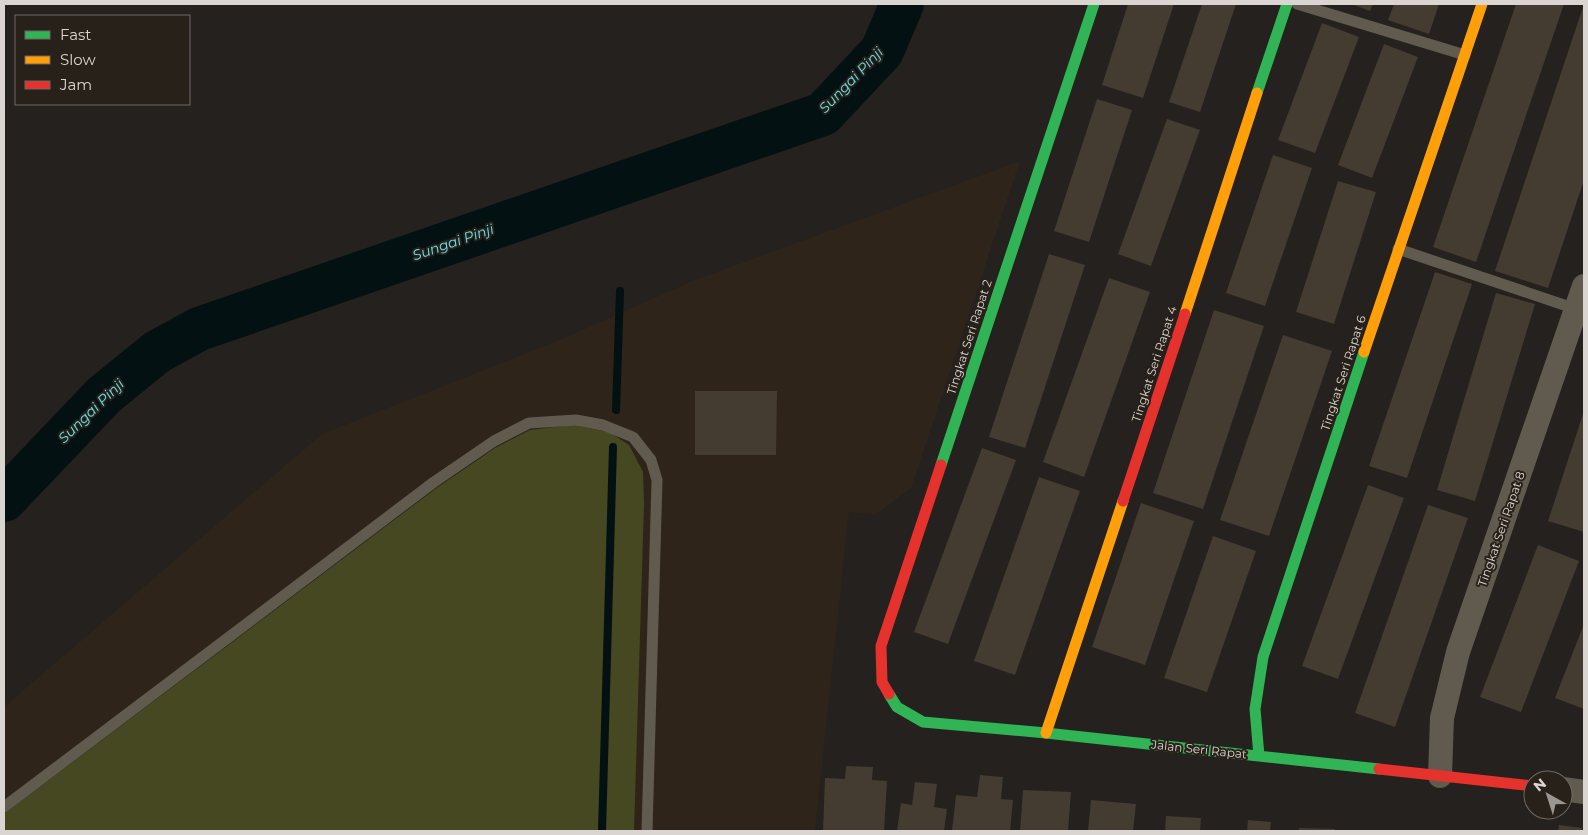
<svg xmlns="http://www.w3.org/2000/svg" width="1588" height="835" font-family="Montserrat,sans-serif">
<style>
.built{fill:#2e241a}
.green{fill:#464821}
.lines{fill:none;stroke-linecap:round;stroke-linejoin:round}
.stream{stroke:#031112;stroke-width:8}
.river{stroke:#031112;stroke-width:44}
.building{fill:#443b31}
.lane{stroke:#605b4e;stroke-width:11}
.street{stroke:#605b4e;stroke-width:24}
.fast{stroke:#30b455;stroke-width:11}
.slow{stroke:#ff9f0a;stroke-width:11}
.jam{stroke:#e5322d;stroke-width:11}
.labels{text-anchor:middle;dominant-baseline:central;stroke-width:4;stroke-linejoin:round;paint-order:stroke}
.street-label{font-size:12px;fill:#dad5d0;stroke:#28211a}
.water-label{font-size:14px;font-style:italic;fill:#67e3ec;stroke:#28211a}
</style>
<rect width="100%" height="100%" fill="#24211e"/>
<!-- built -->
<path class="built" d="M1020,161L911,488L875,515L849,512L815,831H4V707L322,434L562,339L692,281Z"/>
<!-- green -->
<path class="green" d="M572,425L609,432L629,445L643,472L644,504L634,831H4V814L438,487L495,448L530,430Z"/>
<g class="lines">
<!-- stream -->
<path class="stream" d="M616,410L620,291
M602,831L613,447"/>
<!-- river -->
<path class="river" d="M4,500L104,395L157,352L199,329L823,114L882,51L902,4"/>
</g>
<!-- building -->
<path class="building" d="M1128,4H1174L1143,98L1102,85Z
M1202,4H1236L1200,112L1169,102Z
M1351,4H1373L1370,11Z
M1394,4H1439L1429,34L1388,20Z
M1516,4H1564L1476,262L1433,247Z
M1584,4V180L1548,288L1495,271Z
M1322,23L1359,37L1315,153L1278,140Z
M1384,44L1418,57L1372,178L1338,165Z
M1097,99L1132,110L1089,242L1054,231Z
M1167,119L1200,130L1151,266L1118,254Z
M1273,155L1312,168L1265,306L1226,293Z
M1338,181L1376,192L1334,324L1296,312Z
M1049,254L1085,265L1025,448L989,437Z
M1435,272L1472,284L1407,478L1369,466Z
M1109,278L1150,292L1084,477L1043,462Z
M1496,293L1535,304L1475,501L1437,490Z
M1214,310L1264,326L1203,509L1153,493Z
M1283,335L1332,351L1269,536L1220,520Z
M695,391H777L776,455H695Z
M1584,411V532L1548,521Z
M982,448L1016,460L948,644L914,632Z
M1039,477L1080,491L1015,675L974,661Z
M1368,485L1404,498L1338,679L1302,666Z
M1141,503L1194,521L1145,665L1092,647Z
M1428,505L1468,518L1395,727L1355,713Z
M1213,536L1256,551L1207,692L1164,678Z
M1538,545L1579,561L1521,712L1480,697Z
M1584,624V709L1555,698Z
M846,766L873,767L872,780L887,781L884,831H823L825,778L845,779Z
M980,775L1003,777L1001,799L1013,800L1010,831H952L956,795L977,797Z
M915,782L937,784L934,807L947,809L944,831H897L901,803L912,805Z
M1023,790L1071,792L1068,831H1020Z
M1091,800L1136,804L1133,831H1088Z
M1166,816L1201,818L1200,831H1165Z
M1248,820L1271,822L1270,831H1247Z
M1559,825L1582,828L1581,831H1558Z
M1299,828L1335,829V831H1299Z"/>
<g class="lines">
<!-- lane -->
<path class="lane" d="M1297,4L1465,55
M1398,249L1579,310
M4,807L434,482L494,441L529,423L576,420L603,425L633,437L651,460L657,480L647,831"/>
<!-- street -->
<path class="street" d="M1440,776L1442,718L1458,652L1584,286
M1563,789L1584,792"/>
<!-- fast -->
<path class="fast" d="M1257,93L1287,4
M941,465L1094,4
M889,694L897,707L923,722L1046,733L1379,769
M1259,756L1255,709L1263,657L1364,352"/>
<!-- slow -->
<path class="slow" d="M1185,314L1257,93
M1364,352L1482,4
M1046,733L1123,501"/>
<!-- jam -->
<path class="jam" d="M1123,501L1185,314
M889,694L882,682L881,646L941,465
M1379,769L1533,786"/>
</g>
<g class="labels">
<!-- street labels -->
<g class="street-label">
<text transform="translate(969 337) rotate(-72)">Tingkat Seri Rapat 2</text>
<text transform="translate(1154 364) rotate(-72)">Tingkat Seri Rapat 4</text>
<text transform="translate(1343 373) rotate(-72)">Tingkat Seri Rapat 6</text>
<text transform="translate(1501 529) rotate(-71)">Tingkat Seri Rapat 8</text>
<text transform="translate(1199 749) rotate(6)">Jalan Seri Rapat</text>
</g>
<!-- water labels -->
<g class="water-label">
<text transform="translate(851 80) rotate(-46)">Sungai Pinji</text>
<text transform="translate(453 242) rotate(-19)">Sungai Pinji</text>
<text transform="translate(91 411) rotate(-44)">Sungai Pinji</text>
</g>
</g>
<!-- border -->
<rect width="1588" height="835" fill="none" stroke="#dad5d0" stroke-width="10"/>
<!-- legend -->
<rect x="15" y="15" width="175" height="90" fill="#28211a" stroke="#6f6963"/>
<rect x="25" y="31" width="25" height="8" fill="#30b455" stroke="#6f6963"/>
<text x="60" y="40" font-size="15" fill="#dad5d0">Fast</text>
<rect x="25" y="56" width="25" height="8" fill="#ff9f0a" stroke="#6f6963"/>
<text x="60" y="65" font-size="15" fill="#dad5d0">Slow</text>
<rect x="25" y="81" width="25" height="8" fill="#e5322d" stroke="#6f6963"/>
<text x="60" y="90" font-size="15" fill="#dad5d0">Jam</text>
<!-- north arrow -->
<g transform="translate(1548 795) rotate(321)"><circle r="24" fill="#28211a" stroke="#6f6963"/>
<path d="M0-4L9 19L0 12L-9 19Z" fill="#9a9692"/>
<text y="-8" font-size="14" font-weight="bold" text-anchor="middle" fill="#dad5d0">N</text>
</g>
</svg>
